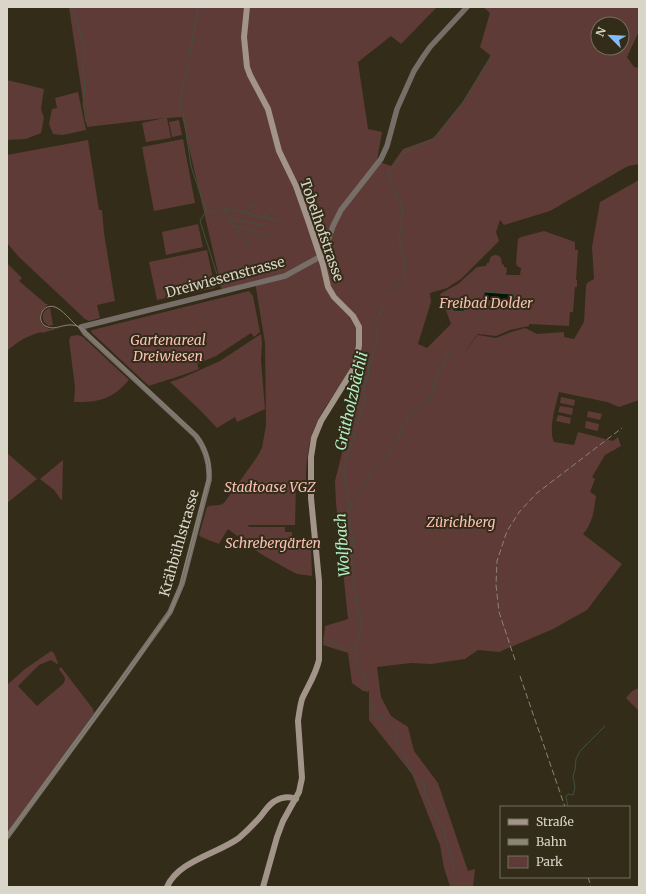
<svg xmlns="http://www.w3.org/2000/svg" width="646" height="894" font-family="Merriweather,serif">
<style>
.green{fill:#5e3b37;fill-rule:evenodd}
.water{fill:#001707;stroke:#415041}
.lines{fill:none;stroke-linecap:round;stroke-linejoin:round}
.stream{stroke:#415041;stroke-width:1}
.tertiary{stroke:#786e68;stroke-width:5.5}
.secondary{stroke:#a29489;stroke-width:6}
.tram{stroke:#8a8575;stroke-width:1}
.rail{stroke:#8a8575;stroke-width:1;stroke-dasharray:6 3;stroke-linecap:butt}
.labels{text-anchor:middle;dominant-baseline:central;stroke-width:4;stroke-linejoin:round;paint-order:stroke}
.street-label{font-size:14px;fill:#d9d5c9;stroke:#332c18}
.park-label{font-size:14px;font-style:italic;fill:#fcbfb6;stroke:#332c18}
.water-label{font-size:15px;font-style:italic;fill:#b0f2c5;stroke:#332c18}
</style>
<rect width="100%" height="100%" fill="#332c18"/>
<!-- green -->
<path class="green" d="M69,7H441L436,8L401,44L391,36L358,62L368,129L382,132L377,161L391,166L403,149L434,138L463,102L491,56L480,47L490,13L483,7H639V31L627,57L634,67L639,68V164L628,166L550,211L504,225L500,220L496,232L499,241L461,279L447,288L430,293L431,302L418,344L427,348L451,324L440,294L458,284L477,267L486,266L487,263H489L490,258C493,254 498,254 501,258L502,264L504,265V267L507,268L506,275H520L521,268L517,266L516,263L518,239L521,237L544,231L575,242V250H578L576,280H577V287H575L573,312H570L569,326L529,324V326L510,330L496,336L478,334L462,355L478,335L496,338L511,332L525,328L537,334L564,332V337L574,339L584,322L586,286L587,283L594,279L592,247L600,202L639,180V400L619,407L607,402L559,392C556,405 548,429 554,442L574,445L578,432L613,441L618,437L621,446L605,455L592,477L595,479L590,492L596,496C594,510 593,523 583,534L622,564L587,610L553,629L518,644L499,652L478,650L465,659L431,664L411,663L377,667L381,697L391,716L408,727L414,751L438,783L468,871L475,869L473,887L450,886L444,868L440,845L412,774L369,720V691H363L352,683L348,653L323,645L325,626L348,619L336,503L335,481L360,380L349,374C339,388 327,403 319,418C308,438 306,461 306,482L296,483L295,525H248L249,527H285V532H292V546H311L312,576L297,574L289,570L261,554L228,529L219,544L201,537L199,535L207,507C212,504 218,507 224,503L257,457L262,448L266,425L265,343L255,282L222,290L182,117L167,118L171,138L146,142L142,123L164,118L87,127ZM598,24H622V48H598Z
M7,80L44,89L41,109L44,118L41,133L26,139L7,140Z
M78,92L86,130L63,135L53,134L49,124L52,109L57,108L55,98Z
M179,120L182,135L172,137L169,122Z
M183,139L195,203L154,211L142,147Z
M88,140L99,210H102L104,233L115,301L97,305L100,318L89,321L85,319L19,257L7,243V155Z
M198,224L203,247L166,255L162,232Z
M207,250L215,288L157,300L149,262Z
M7,263L22,278L19,281L46,304H48L40,314L41,323L49,329L60,328L42,333V332C28,335 17,342 7,351Z
M249,291L253,296L260,332L254,337L251,333L216,356L197,364L199,369C182,376 166,380 149,386L91,332L92,330Z
M50,308L53,325L49,326L44,322C41,316 43,310 50,308Z
M261,334L262,343L261,360L265,409L237,422L235,417L217,428L199,409L170,382L182,378L220,361Z
M78,335L83,337L129,380C111,400 100,402 74,402L75,387L69,340L71,336Z
M561,397L575,400L574,406L560,403Z
M560,406L573,408L572,415L558,412Z
M588,411L602,414L600,420L587,417Z
M558,415L571,418L570,424L556,421Z
M586,421L599,424L598,431L585,428Z
M7,453L37,479L7,503Z
M63,460L62,501L54,490L40,479Z
M51,651L54,653L58,663L57,664L51,660L39,665L18,686L37,706L64,683L65,678L59,669L61,667L93,709L94,713L7,833V685L25,669Z
M639,688V711L626,698L632,691Z"/>
<!-- water -->
<path class="water" d="M484,292L511,294L513,293L512,304H510V303L484,300Z
M460,301L465,311H453V308Z"/>
<g class="lines">
<!-- stream -->
<path class="stream" d="M73,7L84,46L83,67L85,86L83,104L86,122
M189,61L198,7
M188,65L179,105L183,112L191,166L206,211L200,221L221,287
M391,182L388,172L395,165L401,156L406,152L434,138L463,102L491,56
M206,212L207,213L220,210
M244,212L255,204
M252,214L266,200
M264,217L274,206
M229,218L266,226
M234,226L243,228L265,237
M251,248C243,234 231,224 224,209H229L279,221
M391,296L406,277L403,274L405,264L399,239L402,225L401,216L403,210L400,200L396,198L397,195L393,186
M374,325L384,306
M349,503L347,498C349,488 343,482 344,473C345,459 350,448 355,435L354,433L358,424V420L365,397L363,391L369,372L368,365L371,362L378,333L375,328
M323,638L345,649L355,650
M367,692C368,685 365,673 358,669C351,652 360,641 361,624C362,620 360,618 359,615C358,610 359,607 356,603C359,594 351,587 355,580L353,577L354,572L351,560L353,551V538L347,516L350,503L362,489L375,467L381,463L390,452V449L399,438L400,433L402,431V427L406,424L409,417L427,403L429,398L433,394L435,382L449,352
M370,703L376,718C383,717 395,725 396,732C397,735 395,739 396,742C400,752 409,758 408,768L413,775L424,783L425,796L429,799V802L438,821L445,830C444,840 449,849 452,859C454,863 454,868 454,872
M568,807L566,797L568,794L573,795L575,788L573,776L575,770L576,759L580,751L605,726"/>
<!-- tertiary -->
<path class="tertiary" d="M7,837L113,692L170,612L182,584L209,480C210,463 206,449 196,436L85,333L81,327L285,276L323,255L333,226L341,210L381,159L387,146L397,109L414,71L423,57L430,47L467,7"/>
<!-- secondary -->
<path class="secondary" d="M247,7L244,37L247,67L250,75L268,109L279,151L296,186L309,223L323,265L328,287L334,297L353,316L359,327V345L357,358L354,368L321,421L314,438L311,457V498L319,581V660C316,674 308,686 302,699C300,706 299,714 298,721L302,778L299,792L283,821L277,837L263,887
M167,887C178,861 217,854 239,838C247,831 254,824 261,816C265,811 269,804 275,801C282,797 289,796 296,799"/>
<!-- tram -->
<path class="tram" d="M7,835L169,613L179,588L208,478C209,462 204,447 194,435L89,337C84,333 81,329 76,325C70,320 63,310 55,307C42,302 34,323 48,327C55,330 64,324 72,325C76,325 80,327 83,329L196,434C206,446 211,461 210,477L184,580L172,610L122,682L7,838"/>
<!-- rail -->
<path class="rail" d="M515,660L499,612L496,585L497,561L507,531L520,511L537,493L622,428
M520,676L565,807
M588,877L591,887"/>
</g>
<g class="labels">
<!-- street labels -->
<g class="street-label">
<text transform="translate(322 230) rotate(71)">Tobelhofstrasse</text>
<text transform="translate(225 277) rotate(-15)">Dreiwiesenstrasse</text>
<text transform="translate(179 543) rotate(-74)">Krähbühlstrasse</text>
</g>
<!-- park labels -->
<g class="park-label">
<text x="486" y="303">Freibad Dolder</text>
<text x="168" y="340">Gartenareal<tspan x="168" dy="16">Dreiwiesen</tspan></text>
<text x="270" y="487">Stadtoase VGZ</text>
<text x="461" y="522">Zürichberg</text>
<text x="273" y="543">Schrebergärten</text>
</g>
<!-- water labels -->
<g class="water-label">
<text transform="translate(351 401) rotate(-77)">Grütholzbächli</text>
<text transform="translate(342 545) rotate(-94)">Wolfbach</text>
</g>
</g>
<!-- border -->
<rect width="646" height="894" fill="none" stroke="#d9d5c9" stroke-width="16"/>
<!-- legend -->
<rect x="500" y="806" width="130" height="72" fill="#332c18" stroke="#75705f"/>
<rect x="508" y="819" width="20" height="6" fill="#a29489" stroke="#75705f"/>
<text x="536" y="826" font-size="12" fill="#d9d5c9">Straße</text>
<rect x="508" y="839" width="20" height="6" fill="#8a8575" stroke="#75705f"/>
<text x="536" y="846" font-size="12" fill="#d9d5c9">Bahn</text>
<rect x="508" y="856" width="20" height="12" fill="#5e3b37" stroke="#75705f"/>
<text x="536" y="866" font-size="12" fill="#d9d5c9">Park</text>
<!-- north arrow -->
<g transform="translate(610 36) rotate(294)"><circle r="19" fill="#332c18" stroke="#75705f"/>
<path d="M0-3L7 15L0 10L-7 15Z" fill="#80bdfa"/>
<text y="-6" font-size="11" font-weight="bold" text-anchor="middle" fill="#d9d5c9">N</text>
</g>
</svg>
